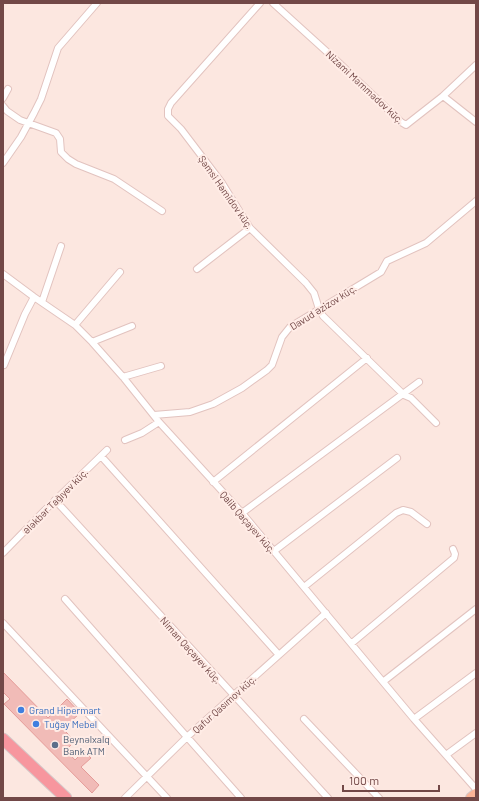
<svg xmlns="http://www.w3.org/2000/svg" width="479" height="801" font-family="Barlow,sans-serif">
<style>
.building{fill:#f1bbb7;stroke:#e49b98}
.lines{fill:none;stroke-linecap:round;stroke-linejoin:round}
.street-casing{stroke:#e2c3bf;stroke-width:8}
.primary-casing{stroke:#d5c8c8;stroke-width:12}
.highway-casing{stroke:#d5c8c8;stroke-width:13}
.street{stroke:#fff;stroke-width:6}
.primary{stroke:#fbb497;stroke-width:10}
.highway{stroke:#f7969e;stroke-width:11}
.shop-dot{fill:#3f7fe0;stroke:#ffece6;stroke-width:1.5}
.service-dot{fill:#5c6f8a;stroke:#ffece6;stroke-width:1.5}
.labels{text-anchor:middle;dominant-baseline:central;stroke-width:4;stroke-linejoin:round;paint-order:stroke}
.street-label{font-size:10px;fill:#724847;stroke:#ffece6}
.shop-label{font-size:10px;fill:#366cbe;stroke:#ffece6;text-anchor:start}
.service-label{font-size:10px;fill:#4e5e75;stroke:#ffece6;text-anchor:start}
</style>
<rect width="100%" height="100%" fill="#fce7e0"/>
<!-- building -->
<path class="building" d="M3,672L48,718L67,699L80,713L63,729L75,741L66,750L75,760L84,751L91,758L81,767L99,785L92,793L4,704L10,699L3,692Z"/>
<g class="lines">
<!-- street casing -->
<g class="street-casing">
<path id="street" d="M260,3L171,103L168,109V116L181,129L222,183L250,228L306,283L314,293L319,309L323,316L404,395L411,398L436,423
M273,3L337,61L401,122L406,125L443,96L476,65
M443,96L476,122
M3,98L8,89
M3,106L7,111L20,120L56,133L60,139L61,152L68,159L76,164L114,179L162,211
M3,163L21,137L34,113L41,99L58,48L97,3
M197,269L250,228
M3,274L34,297L75,325L92,342L123,377L159,422L242,513L414,719L476,789
M42,302L61,246
M75,325L120,272
M92,342L132,326
M4,365L25,314L34,297
M123,377L161,366
M154,415L190,412L213,404L242,388L267,370L272,365L282,337L290,327L381,272L387,261L426,243L476,201
M125,440L142,433L159,422
M101,456L279,655
M213,482L367,358
M55,500L328,798
M242,513L419,382
M274,551L397,458
M3,553L45,510L107,450
M304,587L396,513L403,510L411,512L427,524
M65,599L241,798
M3,623L167,798
M352,643L454,558L455,554L453,549
M384,681L476,609
M304,719L379,798
M414,719L476,673
M446,755L476,733
M125,798L188,736L326,613"/>
</g>
<!-- primary casing -->
<g class="primary-casing">
<path id="primary" d="M471,798L476,794"/>
</g>
<!-- highway casing -->
<g class="highway-casing">
<path id="highway" d="M3,739L66,798"/>
</g>
<!-- street -->
<use href="#street" class="street"/>
<!-- primary -->
<use href="#primary" class="primary"/>
<!-- highway -->
<use href="#highway" class="highway"/>
</g>
<!-- markers -->
<g class="shop-dot">
<circle cx="21" cy="710" r="4"/>
<circle cx="36" cy="724" r="4"/>
</g>
<circle class="service-dot" cx="55" cy="745" r="4"/>
<g class="labels">
<!-- street labels -->
<g class="street-label">
<text transform="translate(365 87) rotate(43)">Nizami Məmmədov küç.</text>
<text transform="translate(226 192) rotate(55)">Şəmsi Həmidov küç.</text>
<text transform="translate(323 307) rotate(-32)">Davud Əzizov küç.</text>
<text transform="translate(55 501) rotate(-45)">Ələkbər Tağıyev küç.</text>
<text transform="translate(248 522) rotate(49)">Qalib Qaçayev küç.</text>
<text transform="translate(191 650) rotate(48)">Niman Qaçayev küç.</text>
<text transform="translate(224 704) rotate(-42)">Qafur Qasımov küç.</text>
</g>
<!-- shop labels -->
<g class="shop-label">
<text x="29" y="710">Grand Hipermart</text>
<text x="44" y="724">Tuğay Mebel</text>
</g>
<!-- service labels -->
<g class="service-label">
<text x="63" y="739">Beynəlxalq<tspan x="63" dy="12">Bank ATM</tspan></text>
</g>
</g>
<!-- border -->
<rect width="479" height="801" fill="none" stroke="#724847" stroke-width="8"/>
<!-- scale -->
<path d="M343 785v6h96v-6" fill="none" stroke="#724847" stroke-width="2"/>
<text x="349" y="785" font-size="12" fill="#724847" stroke="#ffece6" stroke-width="3" paint-order="stroke">100 m</text>
</svg>
